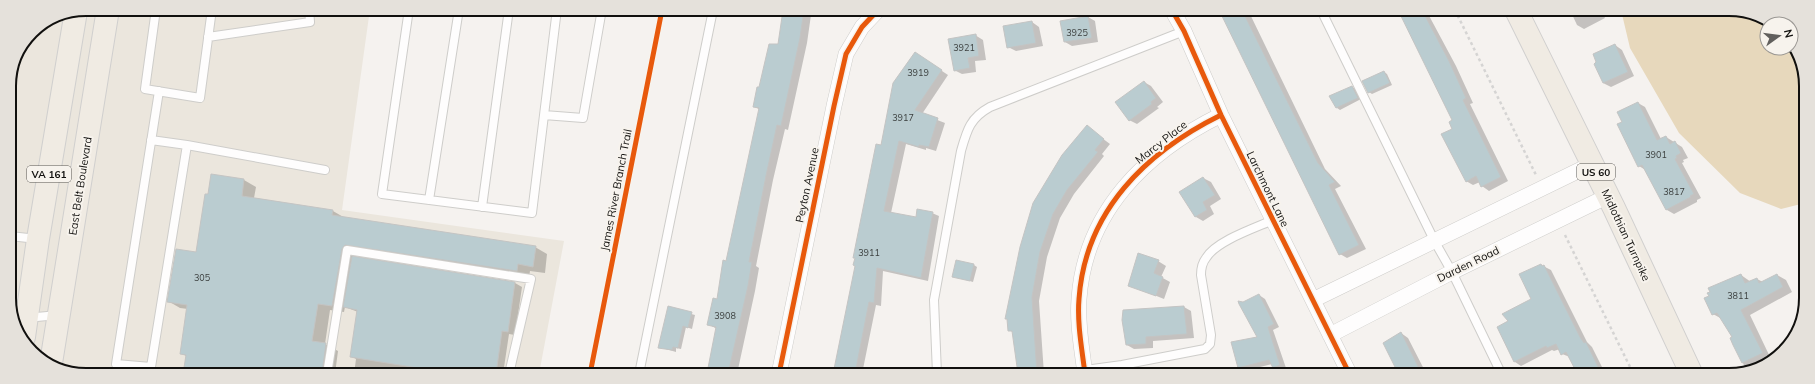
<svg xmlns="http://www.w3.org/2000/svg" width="1815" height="384" font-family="Mulish,sans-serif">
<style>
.built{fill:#ebe6dd}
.green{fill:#e7d8bc}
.shadow{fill:#0003}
.building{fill:#baccd0;stroke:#c4c4c3}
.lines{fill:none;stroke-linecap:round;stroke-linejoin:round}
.lane-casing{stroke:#cecdca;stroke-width:10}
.street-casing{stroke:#cecdca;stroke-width:16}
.primary-casing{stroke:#d0cfce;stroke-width:24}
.path{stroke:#d5d4d3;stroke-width:2.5;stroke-dasharray:3 3;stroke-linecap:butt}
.lane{stroke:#fefdfd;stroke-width:8}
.street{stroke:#fefdfd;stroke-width:15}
.primary{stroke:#f0ebe3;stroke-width:22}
.cycleway-casing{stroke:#f7f3ed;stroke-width:8}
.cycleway{stroke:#e8590c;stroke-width:5}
.labels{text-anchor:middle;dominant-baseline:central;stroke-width:4;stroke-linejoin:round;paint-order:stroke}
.number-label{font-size:9px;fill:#3b3f3e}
.shield{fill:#f7f3ed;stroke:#565451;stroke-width:1}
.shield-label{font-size:10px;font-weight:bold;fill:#11100e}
.street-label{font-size:11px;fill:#11100e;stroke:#f7f3ed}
.rim{fill:none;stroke:#11100e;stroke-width:2}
</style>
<rect width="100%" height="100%" fill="#f5f2ef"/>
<!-- built -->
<path class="built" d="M86,9H370L342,210L564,241L539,374H72L32,352L11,313L9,82L15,57L32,32L57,15Z"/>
<!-- green -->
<path class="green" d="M1621,10H1743L1769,24H1767V48H1791V46L1804,71L1805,203L1781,209L1740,193L1679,133L1630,48Z"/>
<!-- shadow -->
<path class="shadow" d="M784,10L804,11L811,15L807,43L788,130L785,129L773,180L756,266L759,268L755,291L737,374H708L717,329L708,324L718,300L727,262L760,110L754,106L759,89L779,46Z
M1220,10H1248L1325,169L1341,186L1335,189L1366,249L1347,258L1340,254Z
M1400,10H1426L1456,66L1473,103L1470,104L1508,181L1489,191L1482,186L1480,182L1473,185L1466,181L1454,129V121Z
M1570,10H1601L1605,18L1584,29L1577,25Z
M1088,17L1095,21L1098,42L1072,46L1065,42Z
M1032,22L1039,27L1043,46L1016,51L1008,47Z
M975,35L983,40L986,60L975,61L976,72L962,74L954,70Z
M1615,45L1622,50L1634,76L1611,87L1603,83Z
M22,46L15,96L9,95V82L15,57Z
M921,57L948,75L922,114L945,123L936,151L926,148V150L906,144L891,213L916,218L932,213L939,216L928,281L883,271L881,306L876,305L862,374H834L881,146Z
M1384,72L1387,74L1392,85L1372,94L1369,92Z
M1144,82L1151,86L1163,102L1157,107L1159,108L1137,124L1129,120Z
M1352,87L1356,89L1361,99L1340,110L1337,108Z
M1638,103L1645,107L1661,139L1666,137L1682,147L1688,158L1683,160L1684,162L1682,163L1701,198L1697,200V202L1674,214L1667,210L1647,171L1639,166L1623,123Z
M1087,127L1110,144L1102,154L1104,156L1074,194L1060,218L1047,257L1039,301L1044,374H1019L1013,332L1009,330L1008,320Z
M1203,178L1211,182L1221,199L1210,206L1214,214L1203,221L1196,217Z
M244,180L256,187L254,198L333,211L345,218L535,247L547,254L545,273L530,271L529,277L357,251L353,256V258L515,283L522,287L515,335L509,334L503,374H354L356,359L351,356L358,312L345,307L344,312L330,310L325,344L338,351L335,374H184L186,356L181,353L188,309L180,308L168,301L197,253L209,195Z
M1158,261L1166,266L1161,277L1170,282L1164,299L1129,285Z
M974,265L977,267L973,282L953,276Z
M1541,265L1551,270L1587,342L1592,347L1606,375H1579L1570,357L1562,354L1560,349L1554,351L1552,350L1521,366L1515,362L1498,328L1510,322L1533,299Z
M1741,275L1751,282L1757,279L1763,282L1777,275L1786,280L1792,292L1750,315L1771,359L1746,370L1732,338H1733L1722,319L1713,314Z
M1259,295L1265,299L1279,327L1273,330L1286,368L1279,371L1272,364L1244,371L1238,368L1258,338L1243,303Z
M1184,307L1191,311L1194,338L1153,341V348L1134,349L1127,345Z
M669,308L695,315L692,329L686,327L681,349L676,348V352L659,347Z
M1401,333L1408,338L1427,375H1400Z"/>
<!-- building -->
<path class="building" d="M783,10H804L800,38L781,126L777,125L766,176L749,262H752L748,286L728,374L708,368L716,327L707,325L713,298L717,299L723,260L726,261L759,108L753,107L757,87H759L769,44H778Z
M1219,10H1242L1318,163L1335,182L1329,185L1359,245L1339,255L1335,247Z
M1398,10H1422L1449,61L1466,98L1463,100L1501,177L1481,187L1476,176L1466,182L1441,134L1452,129L1449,122L1452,120Z
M1088,16L1092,38L1064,42L1060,21Z
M1032,21L1036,43L1007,48L1003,26Z
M976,34L979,56L968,58L970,68L954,71L948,39Z
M1615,44L1628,72L1603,83L1594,64L1596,62L1593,54Z
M915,52L942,70L915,110L938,118L929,147L919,145V147L899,141L884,211L916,217L917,209L933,212L921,278L877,268L874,303L869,302L855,374H833L855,266L853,265L855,258H853L876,144L881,145L893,83Z
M1384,71L1390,83L1368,93L1362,81Z
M1144,81L1156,98L1151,102L1152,104L1129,121L1115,102Z
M1352,86L1358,98L1336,108L1329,96Z
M1638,102L1657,140L1666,136L1670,144L1675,141L1681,153L1676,156L1677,158L1675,159L1694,194L1690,196L1691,197L1666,210L1642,165L1638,167L1617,124L1622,122L1617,112Z
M1087,125L1104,139L1095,150L1098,152L1067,190L1053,214L1040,252L1032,297L1037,374H1018L1012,331H1008L1007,319H1005L1020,247L1033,203L1062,155Z
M211,174L244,179L242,196L333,210L332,215L536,246L533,267L518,264L517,271L345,245L342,249L332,306L318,304L312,341L326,343L322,374H183L186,355L180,354L187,305L167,302L176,249L196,252L205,194H208Z
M1203,177L1215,195L1203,202L1207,210L1195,217L1179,192Z
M1138,253L1159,260L1154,273L1163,277L1156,296L1128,286Z
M352,256L515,282L508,332L502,331L496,374H455L350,357L357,310L343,307Z
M956,260L974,264L970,281L952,277Z
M1541,264L1542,266L1544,265L1580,337L1584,343L1586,342L1602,375H1578L1566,352L1561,355L1556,344L1547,348L1546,346L1514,362L1497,327L1508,321L1502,314L1531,299L1519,274Z
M1741,274L1745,283L1757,278L1759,283L1777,274L1783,287L1741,310L1763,353L1742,363L1733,345L1730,338L1732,337L1717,313L1712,315L1704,298L1709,296L1707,293L1710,292L1708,288Z
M1259,294L1274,324L1268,327L1280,365L1273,368L1269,360L1238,368L1231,342L1257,337L1239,304L1238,301L1243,302Z
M668,306L692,312L688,328L683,326L678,348L673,347L672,350L658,348Z
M1184,306L1187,334L1146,337V344L1126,345L1122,320L1123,310Z
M1401,332L1414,358L1422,375H1399L1383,343Z"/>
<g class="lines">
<!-- lane casing -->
<g class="lane-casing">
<path id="lane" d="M156,9L145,89L200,98L212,9
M409,9L382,194L532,213L557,9
M1321,10L1435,242L1452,272L1502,375
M208,37L310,22L309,9
M544,115L583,118L602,9
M151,140L187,145L151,367L116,364L159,91
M187,145L325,170
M429,200L459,9
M482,207L509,9
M10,236L37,239
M12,315L26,318L58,315
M1085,370L1122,365L1205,349L1210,344L1211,335L1201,275C1201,269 1202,263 1206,258C1216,241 1255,228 1273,220
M327,374L347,250L531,279L509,374
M639,374L713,10
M937,374L934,300L961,151C967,130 970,118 990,107L1184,31"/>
</g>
<!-- street casing -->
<g class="street-casing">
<path id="street" d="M1172,10L1184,31L1221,115L1350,375
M1313,300L1592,164
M1330,335L1452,272L1608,196
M779,374L834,106L846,54L862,27L878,10
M1085,374C1082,349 1077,324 1079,299C1085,211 1146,152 1221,115"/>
</g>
<!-- primary casing -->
<g class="primary-casing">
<path id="primary" d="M1516,10L1614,208L1692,375
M24,337L38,239L76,11
M51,363L108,9"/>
</g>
<!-- path -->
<path class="path" d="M1455,10L1536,175
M1565,235L1634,375"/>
<!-- lane -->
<use href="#lane" class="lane"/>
<!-- street -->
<use href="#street" class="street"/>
<!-- primary -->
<use href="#primary" class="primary"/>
<!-- cycleway casing -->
<g class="cycleway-casing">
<path id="cycleway" d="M1172,10L1184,31L1221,115L1350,375
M590,374L662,10
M779,374L834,106L846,54L862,27L878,10
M1085,374C1082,349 1077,324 1079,299C1085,211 1146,152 1221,115"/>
</g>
<!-- cycleway -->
<use href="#cycleway" class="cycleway"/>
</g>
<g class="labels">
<!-- number labels -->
<g class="number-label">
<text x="1077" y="32">3925</text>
<text x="964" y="47">3921</text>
<text x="918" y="72">3919</text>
<text x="903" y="117">3917</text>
<text x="1656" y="154">3901</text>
<text x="1674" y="191">3817</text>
<text x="869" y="252">3911</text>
<text x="202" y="277">305</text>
<text x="1738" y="295">3811</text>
<text x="725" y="315">3908</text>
</g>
<!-- shield labels -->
<g class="shield">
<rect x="1577" y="164" width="38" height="16" rx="3"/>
<rect x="27" y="166" width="44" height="16" rx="3"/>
</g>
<g class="shield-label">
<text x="1596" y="172">US 60</text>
<text x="49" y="174">VA 161</text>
</g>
<!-- street labels -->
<g class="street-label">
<text transform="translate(1161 142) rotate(-38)">Marcy Place</text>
<text transform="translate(807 185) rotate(-78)">Peyton Avenue</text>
<text transform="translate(80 186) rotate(-81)">East Belt Boulevard</text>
<text transform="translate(1268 189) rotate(64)">Larchmont Lane</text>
<text transform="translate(616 190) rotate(-79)">James River Branch Trail</text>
<text transform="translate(1626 235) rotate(65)">Midlothian Turnpike</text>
<text transform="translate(1468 264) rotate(-26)">Darden Road</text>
</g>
</g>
<!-- crop -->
<path d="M0 0H1815V384H0ZM86 16H1729A70 70 0 0 1 1799 86V298A70 70 0 0 1 1729 368H86A70 70 0 0 1 16 298V86A70 70 0 0 1 86 16Z" fill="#e5e1db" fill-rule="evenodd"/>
<path class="rim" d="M86 16H1729A70 70 0 0 1 1799 86V298A70 70 0 0 1 1729 368H86A70 70 0 0 1 16 298V86A70 70 0 0 1 86 16Z"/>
<!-- north arrow -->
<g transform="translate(1779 36) rotate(76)"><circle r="19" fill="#f7f3ed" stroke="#9b9894"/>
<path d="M0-3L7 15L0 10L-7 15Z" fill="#615f5d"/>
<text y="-6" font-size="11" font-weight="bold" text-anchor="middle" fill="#11100e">N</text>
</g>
</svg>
